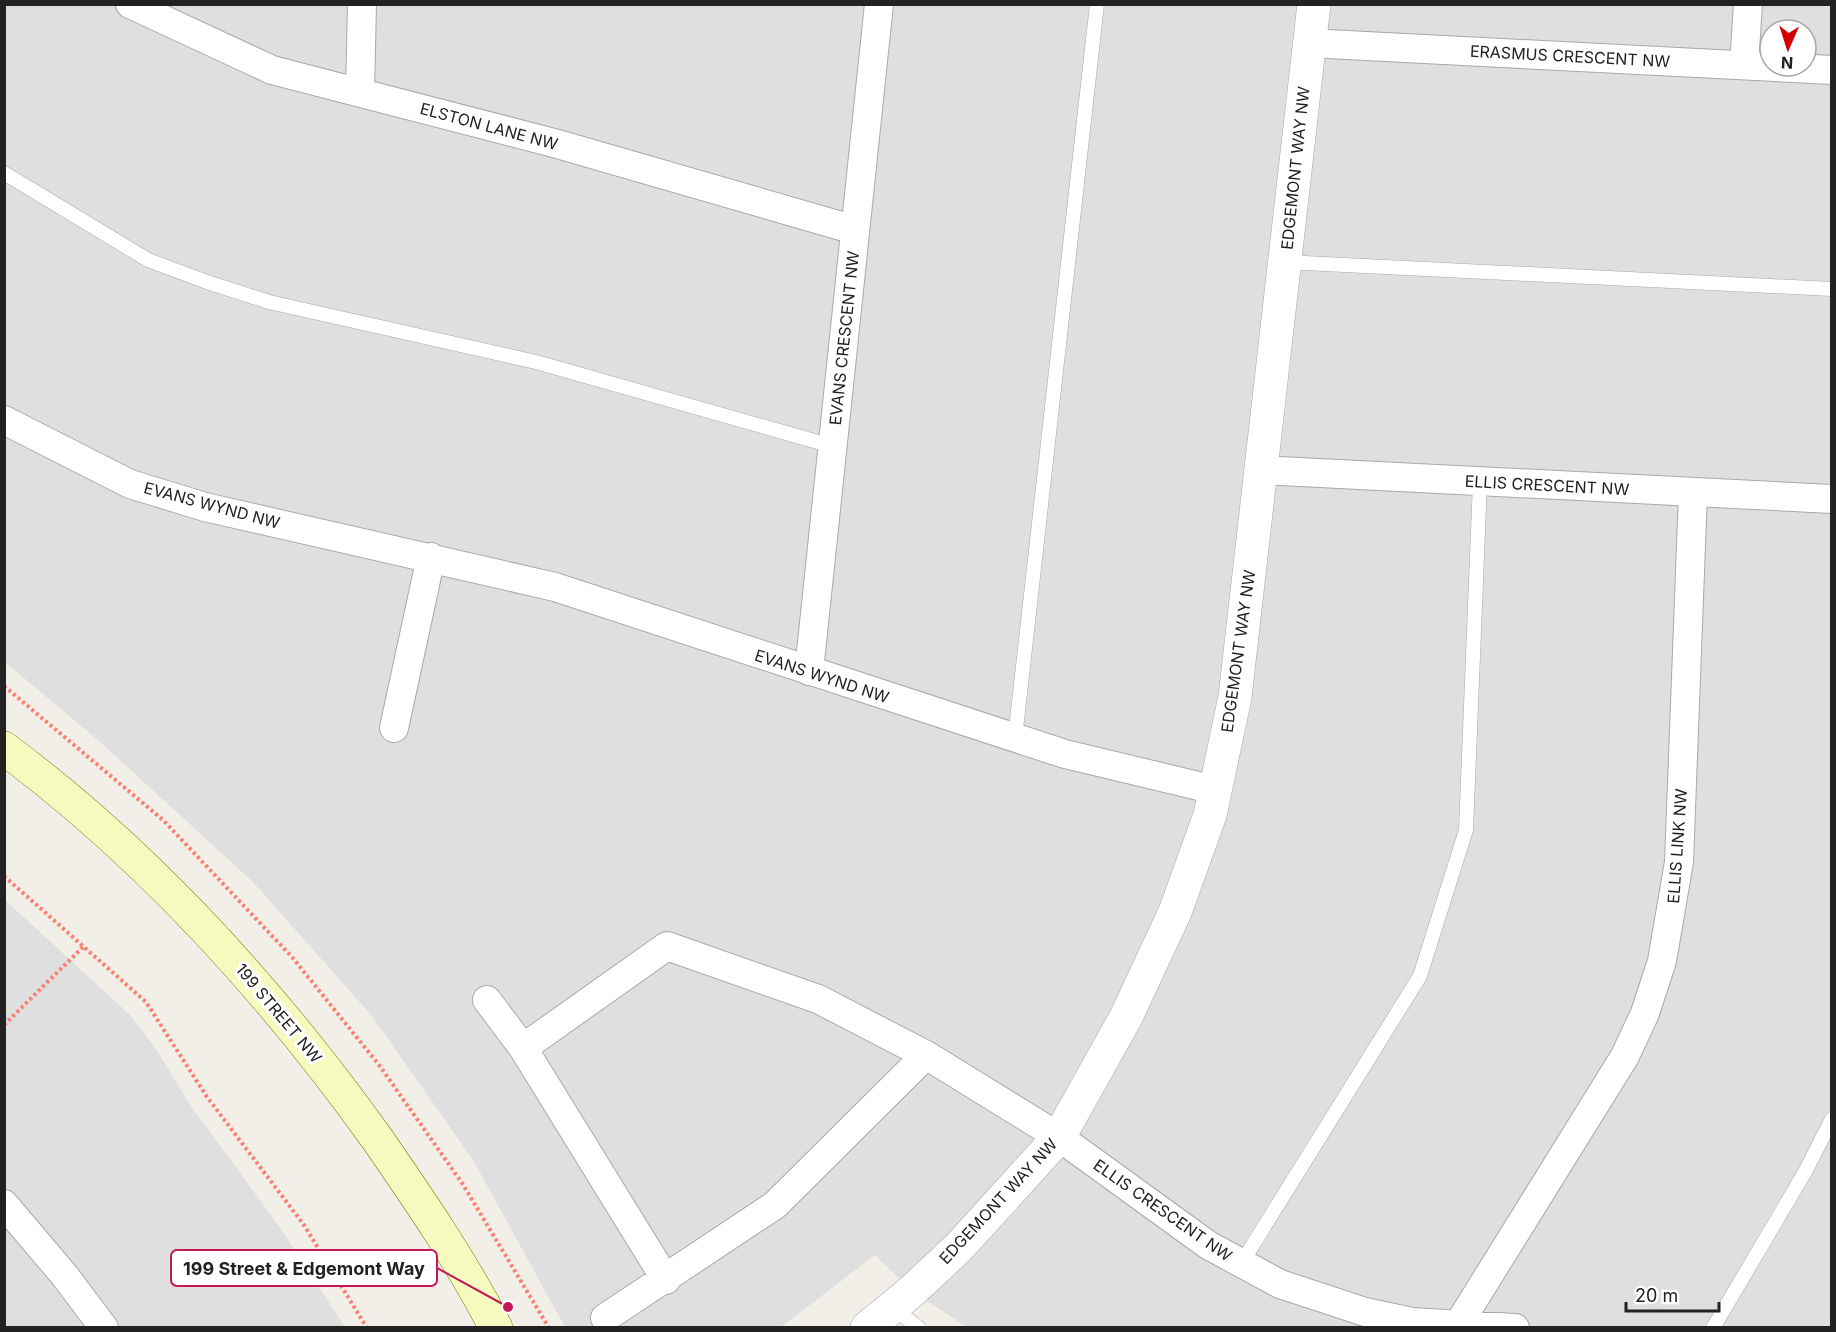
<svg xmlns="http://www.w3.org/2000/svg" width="1836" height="1332" font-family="Inter,sans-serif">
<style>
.residential{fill:#e0dfdf;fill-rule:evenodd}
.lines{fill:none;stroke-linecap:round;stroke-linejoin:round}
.service-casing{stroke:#a9a9a9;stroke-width:15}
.minor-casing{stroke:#a9a9a9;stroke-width:30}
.tertiary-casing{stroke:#a9a9a9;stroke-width:34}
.secondary-casing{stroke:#707d05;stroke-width:34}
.path{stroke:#fa8072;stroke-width:4;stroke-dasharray:3 3;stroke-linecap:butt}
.service{stroke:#fff;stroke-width:14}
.minor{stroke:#fff;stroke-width:28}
.tertiary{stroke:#fff;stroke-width:33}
.secondary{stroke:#f7fabf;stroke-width:33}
.labels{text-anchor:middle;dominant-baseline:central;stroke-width:6;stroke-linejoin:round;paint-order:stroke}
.street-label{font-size:16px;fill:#222;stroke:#fff}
.leader{fill:none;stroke:#c2185b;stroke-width:2}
.callout-dot{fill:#c2185b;stroke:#fff;stroke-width:2}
.callout{fill:#fff;stroke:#c2185b;stroke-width:2}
.callout-label{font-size:18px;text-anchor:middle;font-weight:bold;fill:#222}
</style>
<rect width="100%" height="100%" fill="#f2efe9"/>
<!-- residential -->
<path class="residential" d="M4,5H1831V1327H967L912,1291L875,1255L781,1327H565L473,1160L372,1016L253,882L100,742L5,662ZM1770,30H1806V66H1770Z
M4,899L130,1015L154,1046L191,1106L281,1229L345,1327H5Z"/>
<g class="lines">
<!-- service casing -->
<g class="service-casing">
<path id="service" d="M4,173L148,260L207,282L269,302L536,362L832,446
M1284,262L1832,289
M1015,738L1097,4
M1241,1264L1420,976L1466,830L1480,482
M892,1307L919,1328
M1713,1328L1805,1172L1832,1119"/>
</g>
<!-- minor casing -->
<g class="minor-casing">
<path id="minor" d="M130,4L272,70L554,143L855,230
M1308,43L1832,70
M1744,65L1748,4
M360,92L362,4
M4,420L130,484L205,507L555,587L1065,754L1215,790
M1262,470L1832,499
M809,671L879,4
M394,728L431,557
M487,1000L523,1048L667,946L818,999L926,1055L1059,1137L1208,1245L1280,1284L1365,1312L1412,1322L1515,1328
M523,1048L666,1280
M4,1204L65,1276L104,1328
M605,1318L775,1205L926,1055
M1458,1325L1625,1056L1645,1013L1662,961L1679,862L1693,493"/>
</g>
<!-- tertiary casing -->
<g class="tertiary-casing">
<path id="tertiary" d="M867,1328L912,1291L959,1247L1059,1137L1126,1017L1175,912L1210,815L1235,697L1314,4"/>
</g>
<!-- secondary casing -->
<g class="secondary-casing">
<path id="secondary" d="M4,748C150,857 272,992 378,1140C420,1201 462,1262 496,1328"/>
</g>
<!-- path -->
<path class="path" d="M4,686L163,820L292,957L379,1065L462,1183L549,1328
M4,876L146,1002L207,1097L304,1225L367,1328
M4,1025L84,946"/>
<!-- service -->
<use href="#service" class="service"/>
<!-- minor -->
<use href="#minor" class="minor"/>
<!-- tertiary -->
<use href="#tertiary" class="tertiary"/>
<!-- secondary -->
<use href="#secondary" class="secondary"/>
</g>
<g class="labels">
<!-- street labels -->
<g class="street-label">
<text transform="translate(1570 56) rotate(3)">ERASMUS CRESCENT NW</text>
<text transform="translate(489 126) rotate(15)">ELSTON LANE NW</text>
<text transform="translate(1295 168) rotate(-84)">EDGEMONT WAY NW</text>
<text transform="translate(844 338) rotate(-84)">EVANS CRESCENT NW</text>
<text transform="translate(1547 485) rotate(3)">ELLIS CRESCENT NW</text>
<text transform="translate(212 505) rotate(15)">EVANS WYND NW</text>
<text transform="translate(1238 651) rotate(-82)">EDGEMONT WAY NW</text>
<text transform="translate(822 676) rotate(18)">EVANS WYND NW</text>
<text transform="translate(1677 846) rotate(-86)">ELLIS LINK NW</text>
<text transform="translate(279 1013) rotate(50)">199 STREET NW</text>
<text transform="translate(998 1201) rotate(-47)">EDGEMONT WAY NW</text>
<text transform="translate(1163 1210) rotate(35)">ELLIS CRESCENT NW</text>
</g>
</g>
<!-- callouts -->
<path class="leader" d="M508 1307L437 1268"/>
<circle class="callout-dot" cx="508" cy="1307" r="6"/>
<rect class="callout" x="171" y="1250" width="266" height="36" rx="6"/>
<g class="callout-label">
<text x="304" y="1275">199 Street &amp; Edgemont Way</text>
</g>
<!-- border -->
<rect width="1836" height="1332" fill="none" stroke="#222222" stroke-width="12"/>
<!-- north arrow -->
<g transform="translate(1788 48) rotate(183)"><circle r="28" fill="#ffffff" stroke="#a7a7a7" stroke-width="1.5"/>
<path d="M0-4.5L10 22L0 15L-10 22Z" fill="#d40000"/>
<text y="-9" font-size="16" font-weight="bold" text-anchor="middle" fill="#222222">N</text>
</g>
<!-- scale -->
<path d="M1626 1302v9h93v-9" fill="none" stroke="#222222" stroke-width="3"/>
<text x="1635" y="1302" font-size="18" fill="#222222" stroke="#ffffff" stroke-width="4.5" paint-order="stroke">20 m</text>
</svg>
